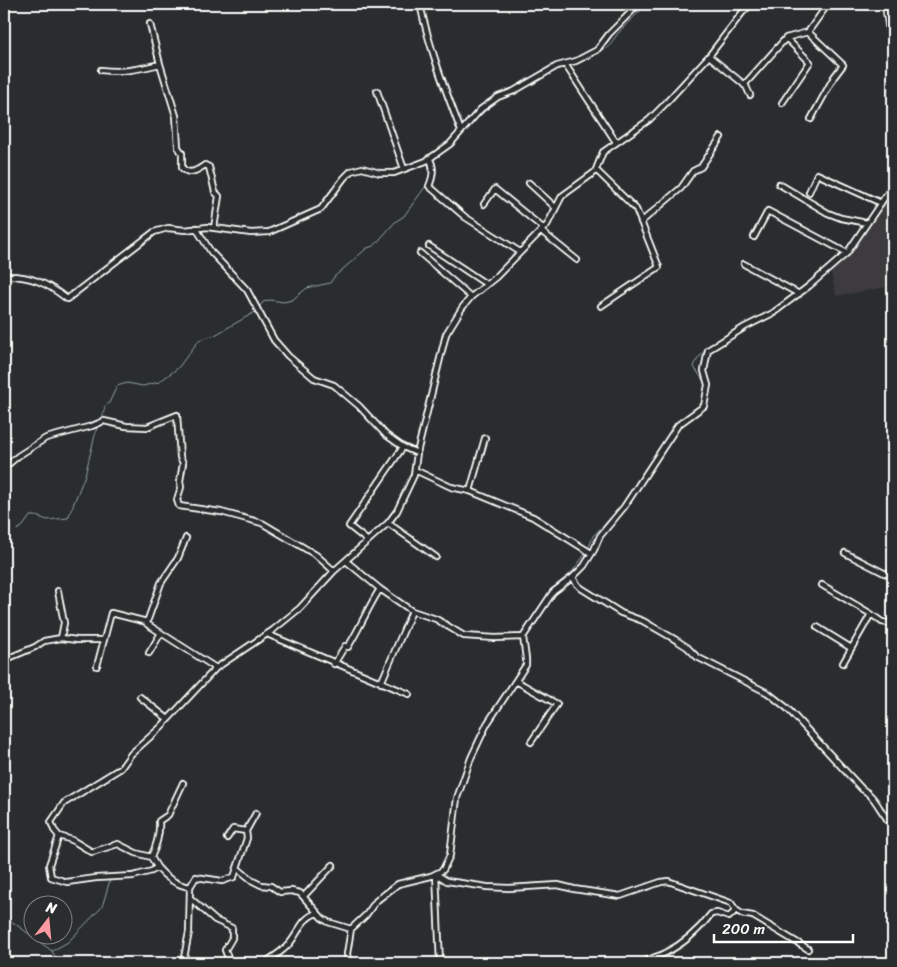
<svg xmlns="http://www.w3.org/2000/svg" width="897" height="967" font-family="Sriracha,sans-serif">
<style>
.built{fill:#3c3a3d}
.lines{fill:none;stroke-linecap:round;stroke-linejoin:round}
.stream{stroke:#92a3a7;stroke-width:1}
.street-casing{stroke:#fff;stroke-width:8}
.highway-casing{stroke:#fff;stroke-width:12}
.street{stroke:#2a2d2e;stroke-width:4.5}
.highway{stroke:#2a2d2e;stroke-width:9}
</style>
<rect width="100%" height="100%" fill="#2a2d2e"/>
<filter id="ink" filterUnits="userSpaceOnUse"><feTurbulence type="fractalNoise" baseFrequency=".02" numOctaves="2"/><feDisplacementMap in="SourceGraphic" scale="10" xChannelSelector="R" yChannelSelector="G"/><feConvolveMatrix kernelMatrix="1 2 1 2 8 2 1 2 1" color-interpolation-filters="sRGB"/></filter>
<g filter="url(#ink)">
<!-- built -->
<path class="built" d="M893,188V286L836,296L830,268L848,254Z"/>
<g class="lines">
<!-- stream -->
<path class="stream" d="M598,51L609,47C618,30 634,17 648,4
M889,88L893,119
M466,128L499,99L519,91L558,68L565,66
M432,161L448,148
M430,164L431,173
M882,197L893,180
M869,217L874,211
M797,292L840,256
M783,303L794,294
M258,309L263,302L270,300L284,302L292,300L307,288L330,283L334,277L367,248L374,246L395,222L404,216L428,183
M705,391V383L694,367C699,345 753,319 774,310
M102,420L105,406L109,403L117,386L127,383L143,386L159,382L178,368L199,340L215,335L255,312
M677,424L701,405L703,400
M17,530L23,526L30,516H36L47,520L68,518L85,475L97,427
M588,550L593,536L624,504L673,429
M542,604L549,591L572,572L586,553
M4,919L14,923L52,951L68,942L102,907L110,880
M52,951L54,955L66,963"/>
<!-- street casing -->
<g class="street-casing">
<path id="street" d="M420,4C429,47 445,89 461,131
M150,24L160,64
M808,32L843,65L834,77L811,119
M709,56L746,86L750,95
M565,64L616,142
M101,70C123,73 138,69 160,64L176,116L178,147L182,153V168C190,176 197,170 205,165L209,167L215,192L219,196L214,228
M744,85L786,38L808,32L828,4
M377,91L404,169
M782,103L810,62L786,38
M429,158C435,167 433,177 429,186L465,217L520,252
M596,170L636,209L659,267L601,306
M529,183L555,207
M779,184L828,213L841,218L867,223
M809,192L817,174L881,203
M484,204L495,189L543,228
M641,222L681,188L693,171L701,167L721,137
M196,228L211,252L247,290L274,340L288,356L314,378L334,385L359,406L386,435L403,447L417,453
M541,231L577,260
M754,237L768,211L847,253
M429,246L486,284
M420,253L471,297
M744,264L799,294
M4,276C30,275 47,283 67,299L154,232L168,228L185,230L207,227L251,233L269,232L321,209L344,178L351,171L362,168L380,173H394L426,161L450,144L481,109L498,97L514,91L557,66L576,61L597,50L609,34L639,4
M4,468L18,456L46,438L92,426L104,421L126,426L147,427L177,415L180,457L183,463L180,481L181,487L177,500L179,506L221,512L262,523L316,555L334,571
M415,470L451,487L470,491L533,517L591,553
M470,491L485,438
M388,523L436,557
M368,541L349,526L403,447
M845,553L884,573L893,575
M346,561L380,589L412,611L436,619L464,636L495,638L523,637
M573,577L576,583L581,588L621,613L643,621L676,640L687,647L697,657L768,693L787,708L862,789C877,797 880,814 893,825
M822,585L871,614L882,622L893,624
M147,622L161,583L178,558L186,538
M817,627L851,648
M267,634L409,694
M61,638L77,640H104
M149,653L161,633
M4,660L35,647L44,641L61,638L64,623L58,591
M843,663L871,614
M334,664L345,646L348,647C360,628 368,607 380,589
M97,666L111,613L147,622V624L216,668
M516,681L557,704L531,742
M381,683L412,611
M140,697L168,719
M887,820L893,808
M246,831L256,813
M59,836L72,840L92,852L118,844L136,853L151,857
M157,867L151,857C157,845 160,835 159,821L168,815L183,783
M237,868L253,881L261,885L271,886L280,892L291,891L300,893L322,918L328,922L351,929
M436,874L447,881L487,887L509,888L558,885L574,889L620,896L661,882L668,881L731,903L736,910L742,914L753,916L808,949
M436,874L440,963
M190,887C177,885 165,877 157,867L152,871L133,876L96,878L67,882L51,877L49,865L59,836L54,830L51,822L64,803L121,768L131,754L160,728L216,668L273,630L300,608L334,571L388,523L397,511L414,475L417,453L446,334L462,308L471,297L496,277L541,231L547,225L562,196L595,172L603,152L649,120L664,105L709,56L742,13L751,4
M304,896L333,865
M190,898L215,920L232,928V938L225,950L230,963
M183,963L189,932L190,887L196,877L222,881L234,877L247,838L246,831L233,829L227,838
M264,963C272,958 282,952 289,944C299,933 301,918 317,913
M349,963L347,954L351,929L366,915L376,901L398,884L431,876L443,870L450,855L457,798L471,758L487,724L526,665V659L523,637L553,592L573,577L584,566L594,550L600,536L624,507L678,425L704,406L708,385L704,371L708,350L745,327L773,313L809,286L847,253L893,185
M643,963C650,958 657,957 665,953C683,944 699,930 711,914L717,913L729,917L736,910"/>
</g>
<!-- highway casing -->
<g class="highway-casing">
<path id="highway" d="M887,4L893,44"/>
</g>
<!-- street -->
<use href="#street" class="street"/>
<!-- highway -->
<use href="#highway" class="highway"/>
</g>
</g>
<!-- margin -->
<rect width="897" height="967" fill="none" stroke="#2a2d2e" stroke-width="20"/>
<rect x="10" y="10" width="877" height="947" fill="none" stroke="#fff" stroke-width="2" filter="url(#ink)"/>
<!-- north arrow -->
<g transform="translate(48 920) rotate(16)"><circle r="24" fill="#2a2d2e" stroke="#7f8182"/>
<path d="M0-4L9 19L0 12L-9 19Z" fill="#ff9aa2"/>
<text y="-8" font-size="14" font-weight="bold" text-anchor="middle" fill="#ffffff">N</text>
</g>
<!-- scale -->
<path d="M714 934v8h139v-8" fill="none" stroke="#ffffff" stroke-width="2.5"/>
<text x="722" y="934" font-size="15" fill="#ffffff" stroke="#2a2d2e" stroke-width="4" paint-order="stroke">200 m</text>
</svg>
